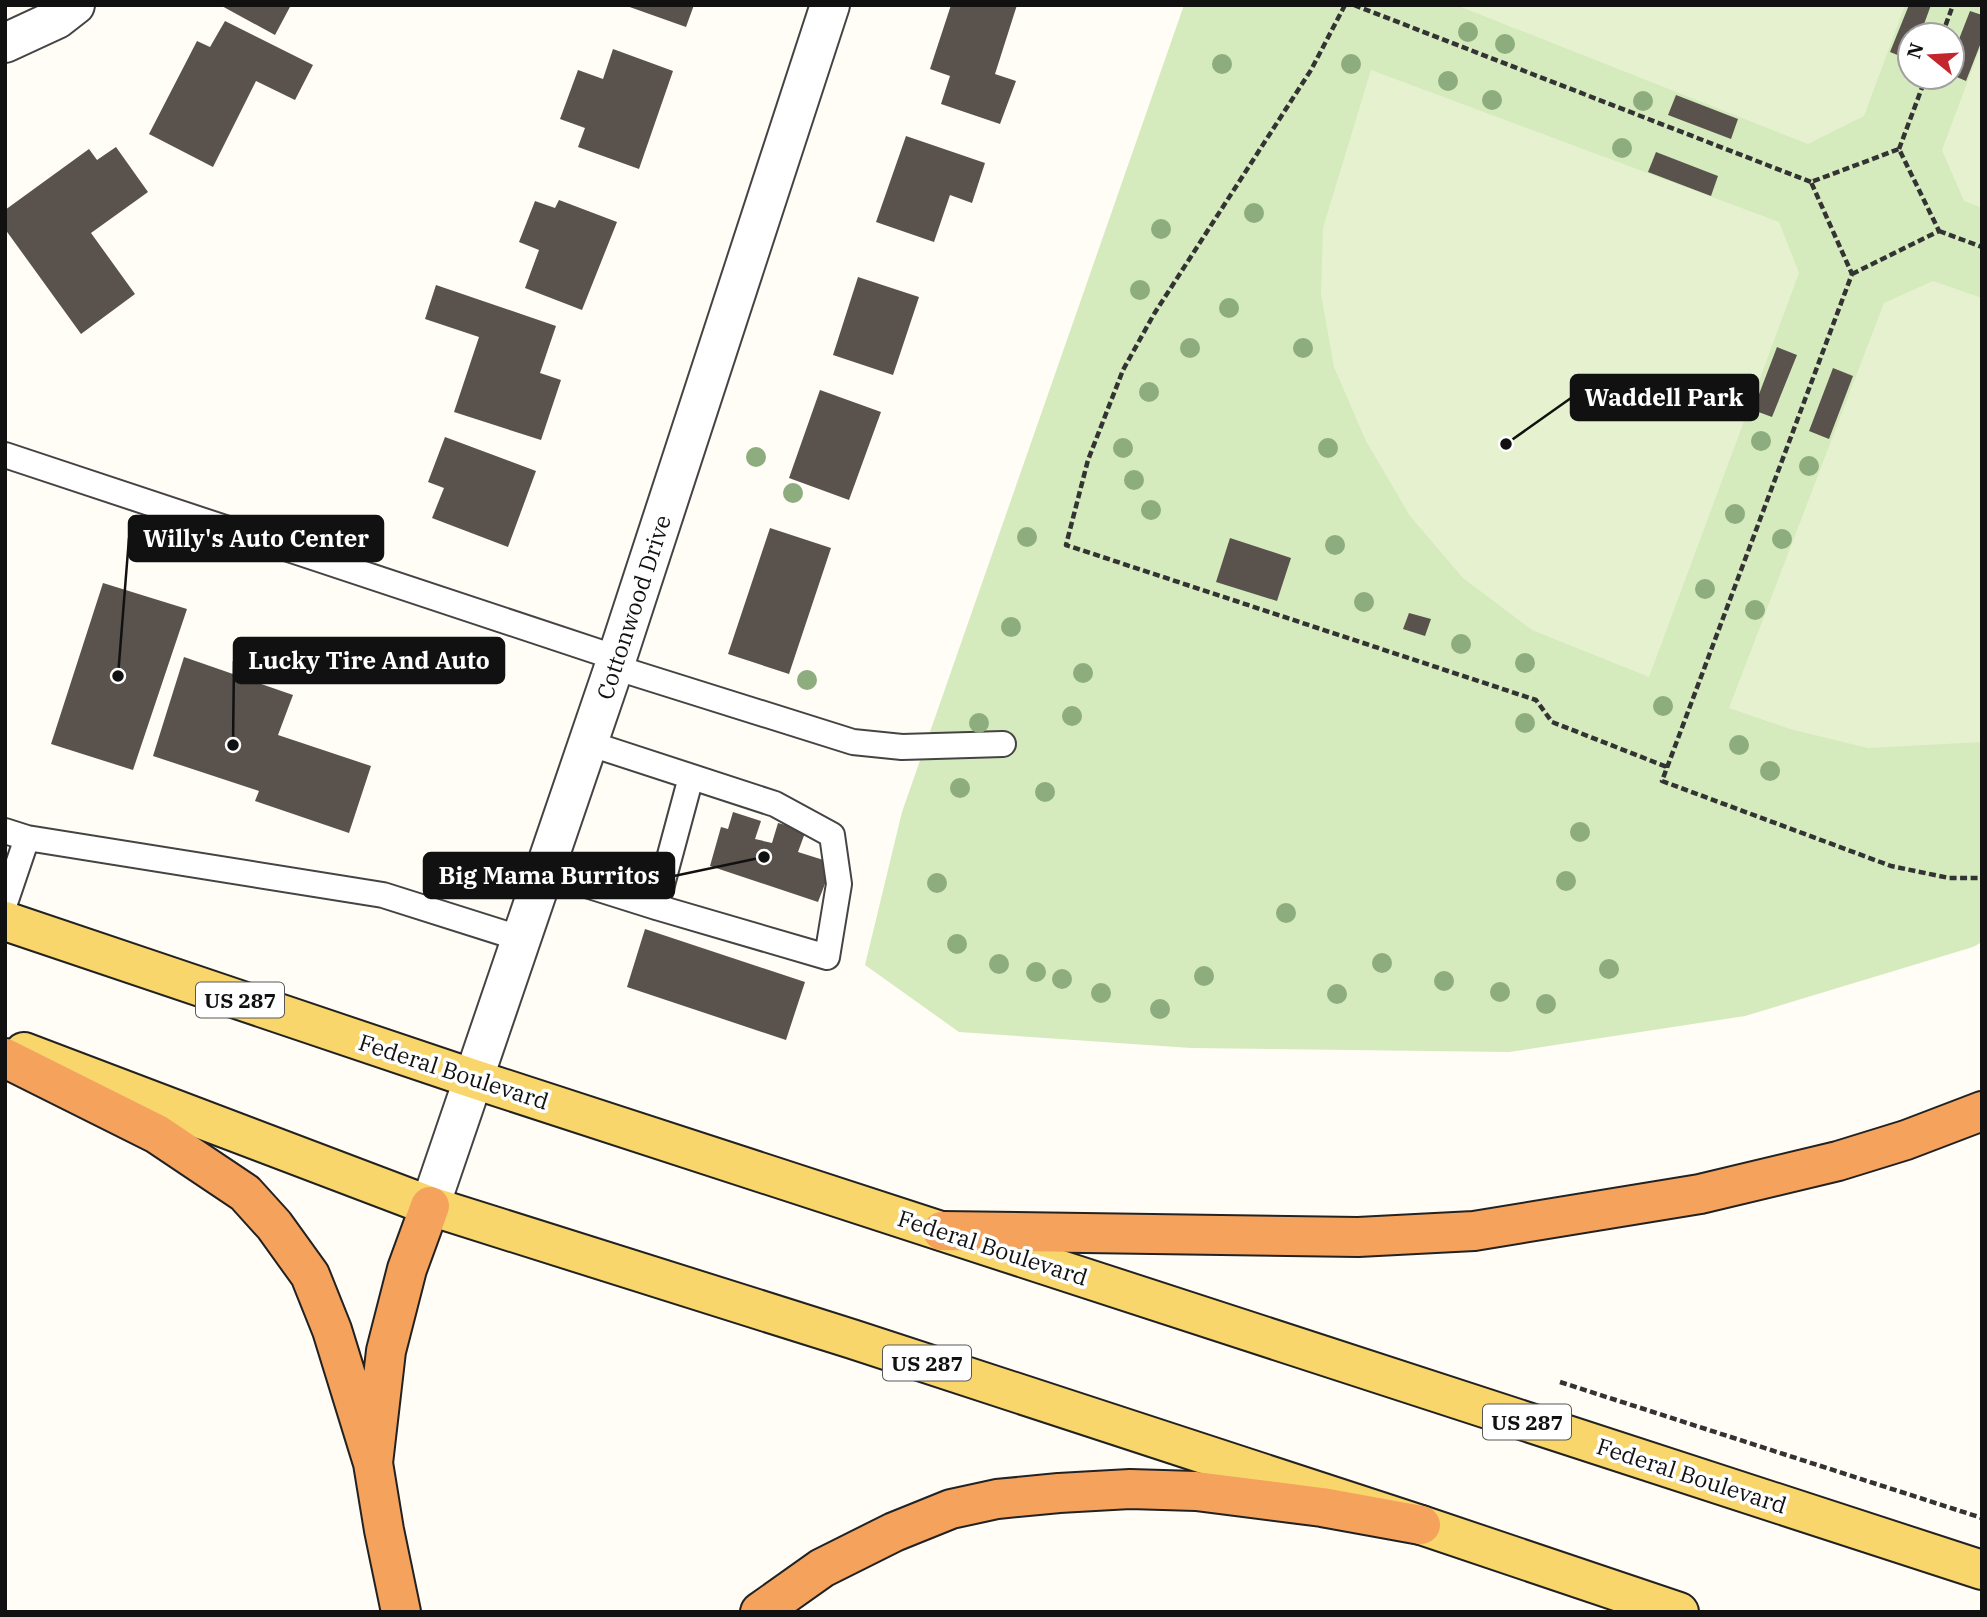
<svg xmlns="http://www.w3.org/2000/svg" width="1987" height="1617" font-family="'IBM Plex Serif',serif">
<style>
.green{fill:#d5ebbd;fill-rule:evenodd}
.pitch{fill:#e6f2cf}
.building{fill:#5a524d}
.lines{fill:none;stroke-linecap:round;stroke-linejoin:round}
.lane-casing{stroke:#444;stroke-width:28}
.street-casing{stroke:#444;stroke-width:42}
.primary-casing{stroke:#222;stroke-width:42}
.highway-casing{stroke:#222;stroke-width:42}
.path{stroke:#333;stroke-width:4.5;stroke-dasharray:7 3.5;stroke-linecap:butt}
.lane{stroke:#fff;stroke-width:24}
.street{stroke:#fff;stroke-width:38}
.primary{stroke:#f9d66b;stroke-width:38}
.highway{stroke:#f5a25d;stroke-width:38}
.tree{fill:#8dad7f}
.labels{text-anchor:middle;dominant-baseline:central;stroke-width:7;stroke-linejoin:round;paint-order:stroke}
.shield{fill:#fff;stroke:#585858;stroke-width:2}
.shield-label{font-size:21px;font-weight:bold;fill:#111}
.street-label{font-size:23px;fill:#111;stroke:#fff}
.leader{fill:none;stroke:#111;stroke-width:2.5}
.callout-dot{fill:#111;stroke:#fff;stroke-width:2.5}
.callout{fill:#111;stroke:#111;stroke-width:2.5}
.callout-label{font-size:24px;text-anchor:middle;font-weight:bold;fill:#fff}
</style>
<rect width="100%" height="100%" fill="#fffdf5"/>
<!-- green -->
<path class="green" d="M1184,5H1982V942L1973,947L1745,1016L1509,1052L1191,1048L959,1032L865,965L902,812ZM1910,35H1952V77H1910Z"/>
<!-- pitch -->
<path class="pitch" d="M1456,5H1905L1864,116L1808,144Z
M1982,43V208L1964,201L1942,150Z
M1371,70L1779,222L1799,273L1649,677L1532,630L1463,578L1410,516L1366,441L1334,367L1321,294L1323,228Z
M1933,281L1982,298V742L1868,748L1790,729L1729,708L1884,303Z"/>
<!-- building -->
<path class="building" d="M220,5H291L275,35Z
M624,5H694L686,27Z
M951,5H1017L995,74L1016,81L1000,124L941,104L950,76L930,69Z
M1909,5H1931L1920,35H1910V60L1890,52Z
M1970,11L1982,15V40L1966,81L1952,75V57Z
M225,21L313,65L295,100L256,81L213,167L149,134L197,41L210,47Z
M613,49L673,71L639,169L578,147L585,128L560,119L578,70L603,79Z
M1676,95L1738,119L1731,139L1668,115Z
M906,136L985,163L972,203L950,195L934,242L876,222Z
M116,147L148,192L91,233L135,294L81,334L5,229V210L89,149L97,160Z
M1656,152L1718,176L1711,196L1648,172Z
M559,200L617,222L582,310L525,288L539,250L519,242L535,201L555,208Z
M858,277L919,297L893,375L833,355Z
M436,285L556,326L540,373L561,380L541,440L454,412L479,337L425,319Z
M1777,347L1797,355L1772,417L1753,410Z
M1833,368L1853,376L1829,439L1809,431Z
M820,390L881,412L849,500L789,478Z
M445,437L536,471L508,547L432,518L444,488L428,482Z
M770,528L831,548L789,674L728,654Z
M1230,538L1291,558L1277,601L1216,582Z
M103,583L187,609L133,770L51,744Z
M1409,613L1431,619L1425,636L1403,629Z
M184,657L293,695L278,735L371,766L349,833L255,801L259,791L153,756Z
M733,812L761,821L755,839L772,843L778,823L806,830L798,852L833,863L818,902L710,866L721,827L728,829Z
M645,929L805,982L786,1040L627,987Z"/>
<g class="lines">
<!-- lane casing -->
<g class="lane-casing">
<path id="lane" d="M5,455L617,658
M614,667L853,742L902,747L1003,744
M5,831L27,838L383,895L522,939
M545,872L656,907L827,957L839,884L832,835L775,804L588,743
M5,903L27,838
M656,907L691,777"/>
</g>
<!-- street casing -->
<g class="street-casing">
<path id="street" d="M5,43L57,19L75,5
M430,1206L614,667L830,5"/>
</g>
<!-- primary casing -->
<g class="primary-casing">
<path id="primary" d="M5,921L474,1079L1982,1570
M24,1052L430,1206L852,1339L1421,1525L1679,1612"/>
</g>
<!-- highway casing -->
<g class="highway-casing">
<path id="highway" d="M5,1058L157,1134L245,1193L274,1225L310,1275L332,1330L373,1463
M942,1231L1358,1237L1474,1231L1700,1194L1838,1161L1906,1140L1982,1111
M401,1612L384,1530L373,1463L386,1351L407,1269L430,1206
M760,1612L822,1568L894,1532L951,1509L997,1499L1059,1493L1130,1489L1196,1491L1322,1507L1421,1525"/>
</g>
<!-- path -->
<path class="path" d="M1345,5L1311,70L1154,314L1123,370L1088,460L1066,545L1536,700L1552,722L1667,767
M1354,5L1811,182
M1942,35L1953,5
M1899,149L1926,77
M1939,231L1982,247
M1852,274L1939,231L1899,149L1811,182L1852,274L1662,781L1891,866L1949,878H1982
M1560,1382L1982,1518"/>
<!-- lane -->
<use href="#lane" class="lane"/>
<!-- street -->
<use href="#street" class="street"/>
<!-- primary -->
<use href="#primary" class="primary"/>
<!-- highway -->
<use href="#highway" class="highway"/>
</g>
<!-- trees -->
<g class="tree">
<circle cx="1468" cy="32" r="10"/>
<circle cx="1505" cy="44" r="10"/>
<circle cx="1222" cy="64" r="10"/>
<circle cx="1351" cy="64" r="10"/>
<circle cx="1448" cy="81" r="10"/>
<circle cx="1492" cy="100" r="10"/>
<circle cx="1643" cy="101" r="10"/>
<circle cx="1622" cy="148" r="10"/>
<circle cx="1254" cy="213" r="10"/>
<circle cx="1161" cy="229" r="10"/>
<circle cx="1140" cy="290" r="10"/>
<circle cx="1229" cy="308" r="10"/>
<circle cx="1190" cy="348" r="10"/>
<circle cx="1303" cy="348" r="10"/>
<circle cx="1149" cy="392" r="10"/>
<circle cx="1761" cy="441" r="10"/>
<circle cx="1123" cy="448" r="10"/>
<circle cx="1328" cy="448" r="10"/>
<circle cx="756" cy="457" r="10"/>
<circle cx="1809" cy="466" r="10"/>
<circle cx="1134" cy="480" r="10"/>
<circle cx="793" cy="493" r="10"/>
<circle cx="1151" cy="510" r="10"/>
<circle cx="1735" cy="514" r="10"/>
<circle cx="1027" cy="537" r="10"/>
<circle cx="1782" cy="539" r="10"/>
<circle cx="1335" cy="545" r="10"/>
<circle cx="1705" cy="589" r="10"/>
<circle cx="1364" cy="602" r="10"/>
<circle cx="1755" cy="610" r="10"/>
<circle cx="1011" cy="627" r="10"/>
<circle cx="1461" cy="644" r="10"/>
<circle cx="1525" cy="663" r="10"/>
<circle cx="1083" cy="673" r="10"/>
<circle cx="807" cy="680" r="10"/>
<circle cx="1663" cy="706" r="10"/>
<circle cx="1072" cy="716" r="10"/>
<circle cx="979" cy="723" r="10"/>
<circle cx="1525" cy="723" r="10"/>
<circle cx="1739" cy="745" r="10"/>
<circle cx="1770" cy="771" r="10"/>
<circle cx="960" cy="788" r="10"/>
<circle cx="1045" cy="792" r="10"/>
<circle cx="1580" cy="832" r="10"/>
<circle cx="1566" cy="881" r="10"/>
<circle cx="937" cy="883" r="10"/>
<circle cx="1286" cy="913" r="10"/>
<circle cx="957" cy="944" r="10"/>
<circle cx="1382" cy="963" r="10"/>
<circle cx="999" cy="964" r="10"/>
<circle cx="1609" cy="969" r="10"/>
<circle cx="1036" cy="972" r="10"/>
<circle cx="1204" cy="976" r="10"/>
<circle cx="1062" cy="979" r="10"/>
<circle cx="1444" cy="981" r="10"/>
<circle cx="1500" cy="992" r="10"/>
<circle cx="1101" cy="993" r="10"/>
<circle cx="1337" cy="994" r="10"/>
<circle cx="1546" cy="1004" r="10"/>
<circle cx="1160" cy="1009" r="10"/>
</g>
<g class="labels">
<!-- shield labels -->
<g class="shield">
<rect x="196" y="982.5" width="88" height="35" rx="5"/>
<rect x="883" y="1345.5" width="88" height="35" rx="5"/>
<rect x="1483" y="1404.5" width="88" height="35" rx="5"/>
</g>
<g class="shield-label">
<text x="240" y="1000">US 287</text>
<text x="927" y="1363">US 287</text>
<text x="1527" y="1422">US 287</text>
</g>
<!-- street labels -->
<g class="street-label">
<text transform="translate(633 607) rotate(-72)">Cottonwood Drive</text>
<text transform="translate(454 1071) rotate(18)">Federal Boulevard</text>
<text transform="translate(993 1247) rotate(18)">Federal Boulevard</text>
<text transform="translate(1692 1475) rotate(18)">Federal Boulevard</text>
</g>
</g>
<!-- callouts -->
<path class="leader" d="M1506 444L1571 398M118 676L129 538M233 745L234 661M764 857L674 876"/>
<g class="callout-dot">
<circle cx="1506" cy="444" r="7"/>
<circle cx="118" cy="676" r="7"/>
<circle cx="233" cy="745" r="7"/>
<circle cx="764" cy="857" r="7"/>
</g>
<g class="callout">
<rect x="1571" y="375" width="187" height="45" rx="7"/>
<rect x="129" y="516" width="254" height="45" rx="7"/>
<rect x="234" y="638" width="270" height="45" rx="7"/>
<rect x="424" y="853" width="250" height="45" rx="7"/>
</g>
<g class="callout-label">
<text x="1664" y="406">Waddell Park</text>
<text x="256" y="547">Willy's Auto Center</text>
<text x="369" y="669">Lucky Tire And Auto</text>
<text x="549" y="884">Big Mama Burritos</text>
</g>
<!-- border -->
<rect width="1987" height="1617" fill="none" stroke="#111111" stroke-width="14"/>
<!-- north arrow -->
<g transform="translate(1931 56) rotate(288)"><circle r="33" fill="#ffffff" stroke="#a0a0a0" stroke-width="2"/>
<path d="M0-5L12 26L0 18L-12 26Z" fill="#c4262e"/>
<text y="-10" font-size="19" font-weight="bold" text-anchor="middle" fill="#111111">N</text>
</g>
</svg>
